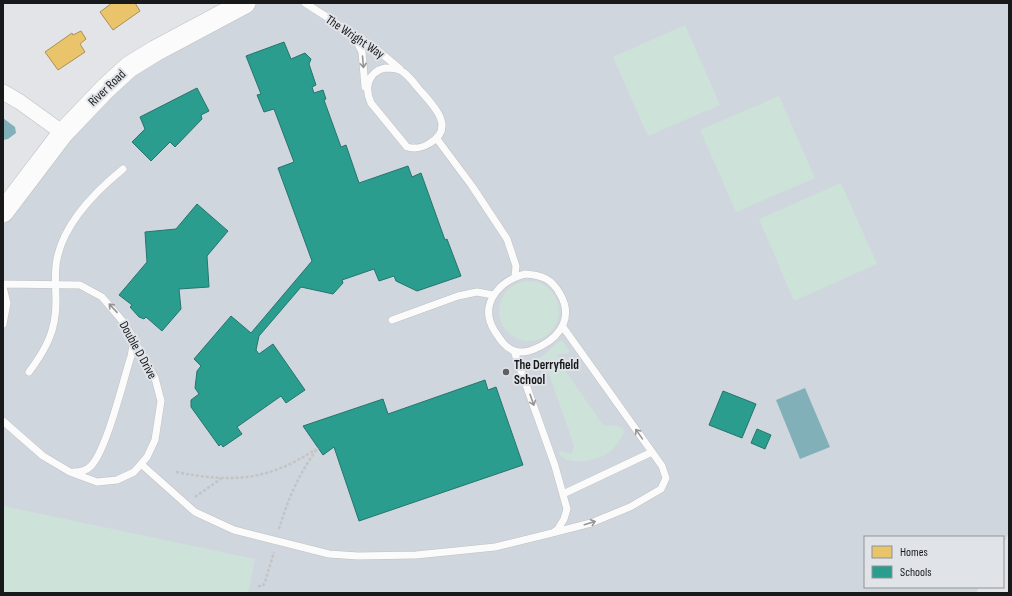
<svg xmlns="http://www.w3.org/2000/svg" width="1012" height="596" font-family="'Sofia Sans Condensed',sans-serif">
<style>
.built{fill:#d0d6dd}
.green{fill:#cde2d9}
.water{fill:#81b0b8}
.homes{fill:#e9c46a;stroke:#aa9152}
.schools{fill:#2a9d8f;stroke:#25756c}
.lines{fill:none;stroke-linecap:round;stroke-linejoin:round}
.lane-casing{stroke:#c0c1c3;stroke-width:8}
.street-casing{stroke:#c0c1c3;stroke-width:16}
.secondary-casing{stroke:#c0c1c3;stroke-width:22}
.path{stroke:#c4c4c4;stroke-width:2.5;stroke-dasharray:3 2;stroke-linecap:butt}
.lane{stroke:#fbfbfb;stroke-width:7}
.street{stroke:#fbfbfb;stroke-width:15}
.secondary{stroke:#fbfbfb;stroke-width:21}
.oneway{stroke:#959596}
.poi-dot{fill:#5f6062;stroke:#e0e4e9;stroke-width:1.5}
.labels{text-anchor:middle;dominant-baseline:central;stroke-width:4;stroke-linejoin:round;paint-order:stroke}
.street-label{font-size:13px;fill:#18191b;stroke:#e0e4e9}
.poi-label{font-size:13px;font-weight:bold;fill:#18191b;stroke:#e0e4e9;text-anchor:start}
</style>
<rect width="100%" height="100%" fill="#e2e4e7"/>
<!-- built -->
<path class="built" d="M245,3H1009V533L1003,544V537H865V587H979L976,593H3V212L105,89Z"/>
<!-- green -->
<path class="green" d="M685,25L720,105L648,136L613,57Z
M779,96L815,178L736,212L700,130Z
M841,183L877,264L794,301L759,219Z
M499 311a30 30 0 1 1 60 0a30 30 0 1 1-60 0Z
M559,341H562L570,352L566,354H557L559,362L604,426L616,425L623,429L624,433C619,442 614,450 605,455C594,461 568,466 559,454L560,451L572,454L574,446L549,374L543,371L532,370L528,365L544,355Z
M3,506L255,559L248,593H3Z"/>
<!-- water -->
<path class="water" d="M3,118L15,127L16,133L8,139L3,140Z
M805,388L830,447L800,459L776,400Z"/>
<!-- homes -->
<path class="homes" d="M112,3H135L140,11L113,30L100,12Z
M81,31L86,39L80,44L85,52L58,70L45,52L72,33L73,35Z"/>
<!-- schools -->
<path class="schools" d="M284,42L291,59L305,53L311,59L309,64L316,85L312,87L314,93L323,90L326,99L324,100L341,147L346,145L359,183L408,166L412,177L421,173L445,240L447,239L461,276L417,291L396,281L394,276L379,281L374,269L342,280L343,283L333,294L301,287L259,336L256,350L259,354L273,344L305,390L286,403L281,396L237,427L242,434L223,447L221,444L219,446L191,407V400L199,394L195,388L197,371L201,366L194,359L231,316L251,333L312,261L278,168L294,162L274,109L264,112L257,95L261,94L246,56Z
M197,88L209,111L201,115L202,119L175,147L170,142L151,161L132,142L145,129L140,117Z
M197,204L228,231L207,256L209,287L179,289L181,309L162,331L146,317L144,319L139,317L130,307L132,305L119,295L147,262L145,232L176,229Z
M485,380L488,390L496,387L523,465L359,521L334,447L323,455L303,426L383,399L388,414Z
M723,391L756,404L742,438L709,425Z
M757,429L771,435L765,449L751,443Z"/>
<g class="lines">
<!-- lane casing -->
<g class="lane-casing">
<path id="lane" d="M305,3L375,48L400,69
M354,36L362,52L365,87
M385,68C391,68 398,68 403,72C409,76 414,83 418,88C432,104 457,127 430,143C423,148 414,149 407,147L371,103C364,88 368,72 385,68Z
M437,139L472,186L507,239L516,266L515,276
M525,274C542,275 552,279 560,294C573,316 562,335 541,346C533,350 524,354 515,351C505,348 499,338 494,330C478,303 501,280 525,274Z
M3,284L80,285L102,297L125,324L155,378L161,401L155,440L147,457L134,472L117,480L97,482L70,472L43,456L3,421
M3,287L7,303L3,324
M392,320L458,296L477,292L493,295
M514,351L555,466L567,509L564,519L558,529L554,532
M29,372C46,349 56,331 56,302C56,288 54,273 57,259C64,223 96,191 123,169
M141,464L195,512L234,530L329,554L358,556L416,555L495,547L548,534L591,523L630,507L661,489L666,478L662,466L563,327
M74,472C80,472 86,471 91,466C107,449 123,381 131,356L134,341
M563,494L652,452"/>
</g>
<!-- street casing -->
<g class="street-casing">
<path id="street" d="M3,92L20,102L63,133"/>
</g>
<!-- secondary casing -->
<g class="secondary-casing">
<path id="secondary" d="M3,212L63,133L105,89L129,67L155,51L245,3"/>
</g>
<!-- path -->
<path class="path" d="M176,472C232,483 268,481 316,449
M195,497L222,478
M279,529C287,501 300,471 318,448
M258,586H263L265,582L274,552"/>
<!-- lane -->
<use href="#lane" class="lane"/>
<!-- street -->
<use href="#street" class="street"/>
<!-- secondary -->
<use href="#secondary" class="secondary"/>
</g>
<!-- one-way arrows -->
<defs><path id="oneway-shaft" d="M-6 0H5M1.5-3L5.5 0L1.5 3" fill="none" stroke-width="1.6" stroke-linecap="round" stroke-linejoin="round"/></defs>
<g class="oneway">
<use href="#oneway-shaft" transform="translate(363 62) rotate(85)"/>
<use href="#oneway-shaft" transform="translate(113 308) rotate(-133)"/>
<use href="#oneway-shaft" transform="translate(532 400) rotate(71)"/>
<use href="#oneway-shaft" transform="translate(639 434) rotate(-125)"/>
<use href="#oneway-shaft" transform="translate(590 523) rotate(-17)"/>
</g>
<!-- markers -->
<circle class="poi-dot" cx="506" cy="372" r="4"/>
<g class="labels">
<!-- street labels -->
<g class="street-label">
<text transform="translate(355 37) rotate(34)">The Wright Way</text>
<text transform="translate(107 88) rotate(-44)">River Road</text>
<text transform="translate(138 350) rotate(61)">Double D Drive</text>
</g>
<!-- poi labels -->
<g class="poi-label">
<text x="514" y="365">The Derryfield<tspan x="514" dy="15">School</tspan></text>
</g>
</g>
<!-- border -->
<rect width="1012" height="596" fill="none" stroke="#18191b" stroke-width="8"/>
<!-- legend -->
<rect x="864" y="536" width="140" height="52" fill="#e0e4e9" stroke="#909397"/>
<rect x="872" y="546" width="20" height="12" fill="#e9c46a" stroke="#909397"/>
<text x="900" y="556" font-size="12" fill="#18191b">Homes</text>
<rect x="872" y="566" width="20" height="12" fill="#2a9d8f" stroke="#909397"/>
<text x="900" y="576" font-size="12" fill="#18191b">Schools</text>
</svg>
